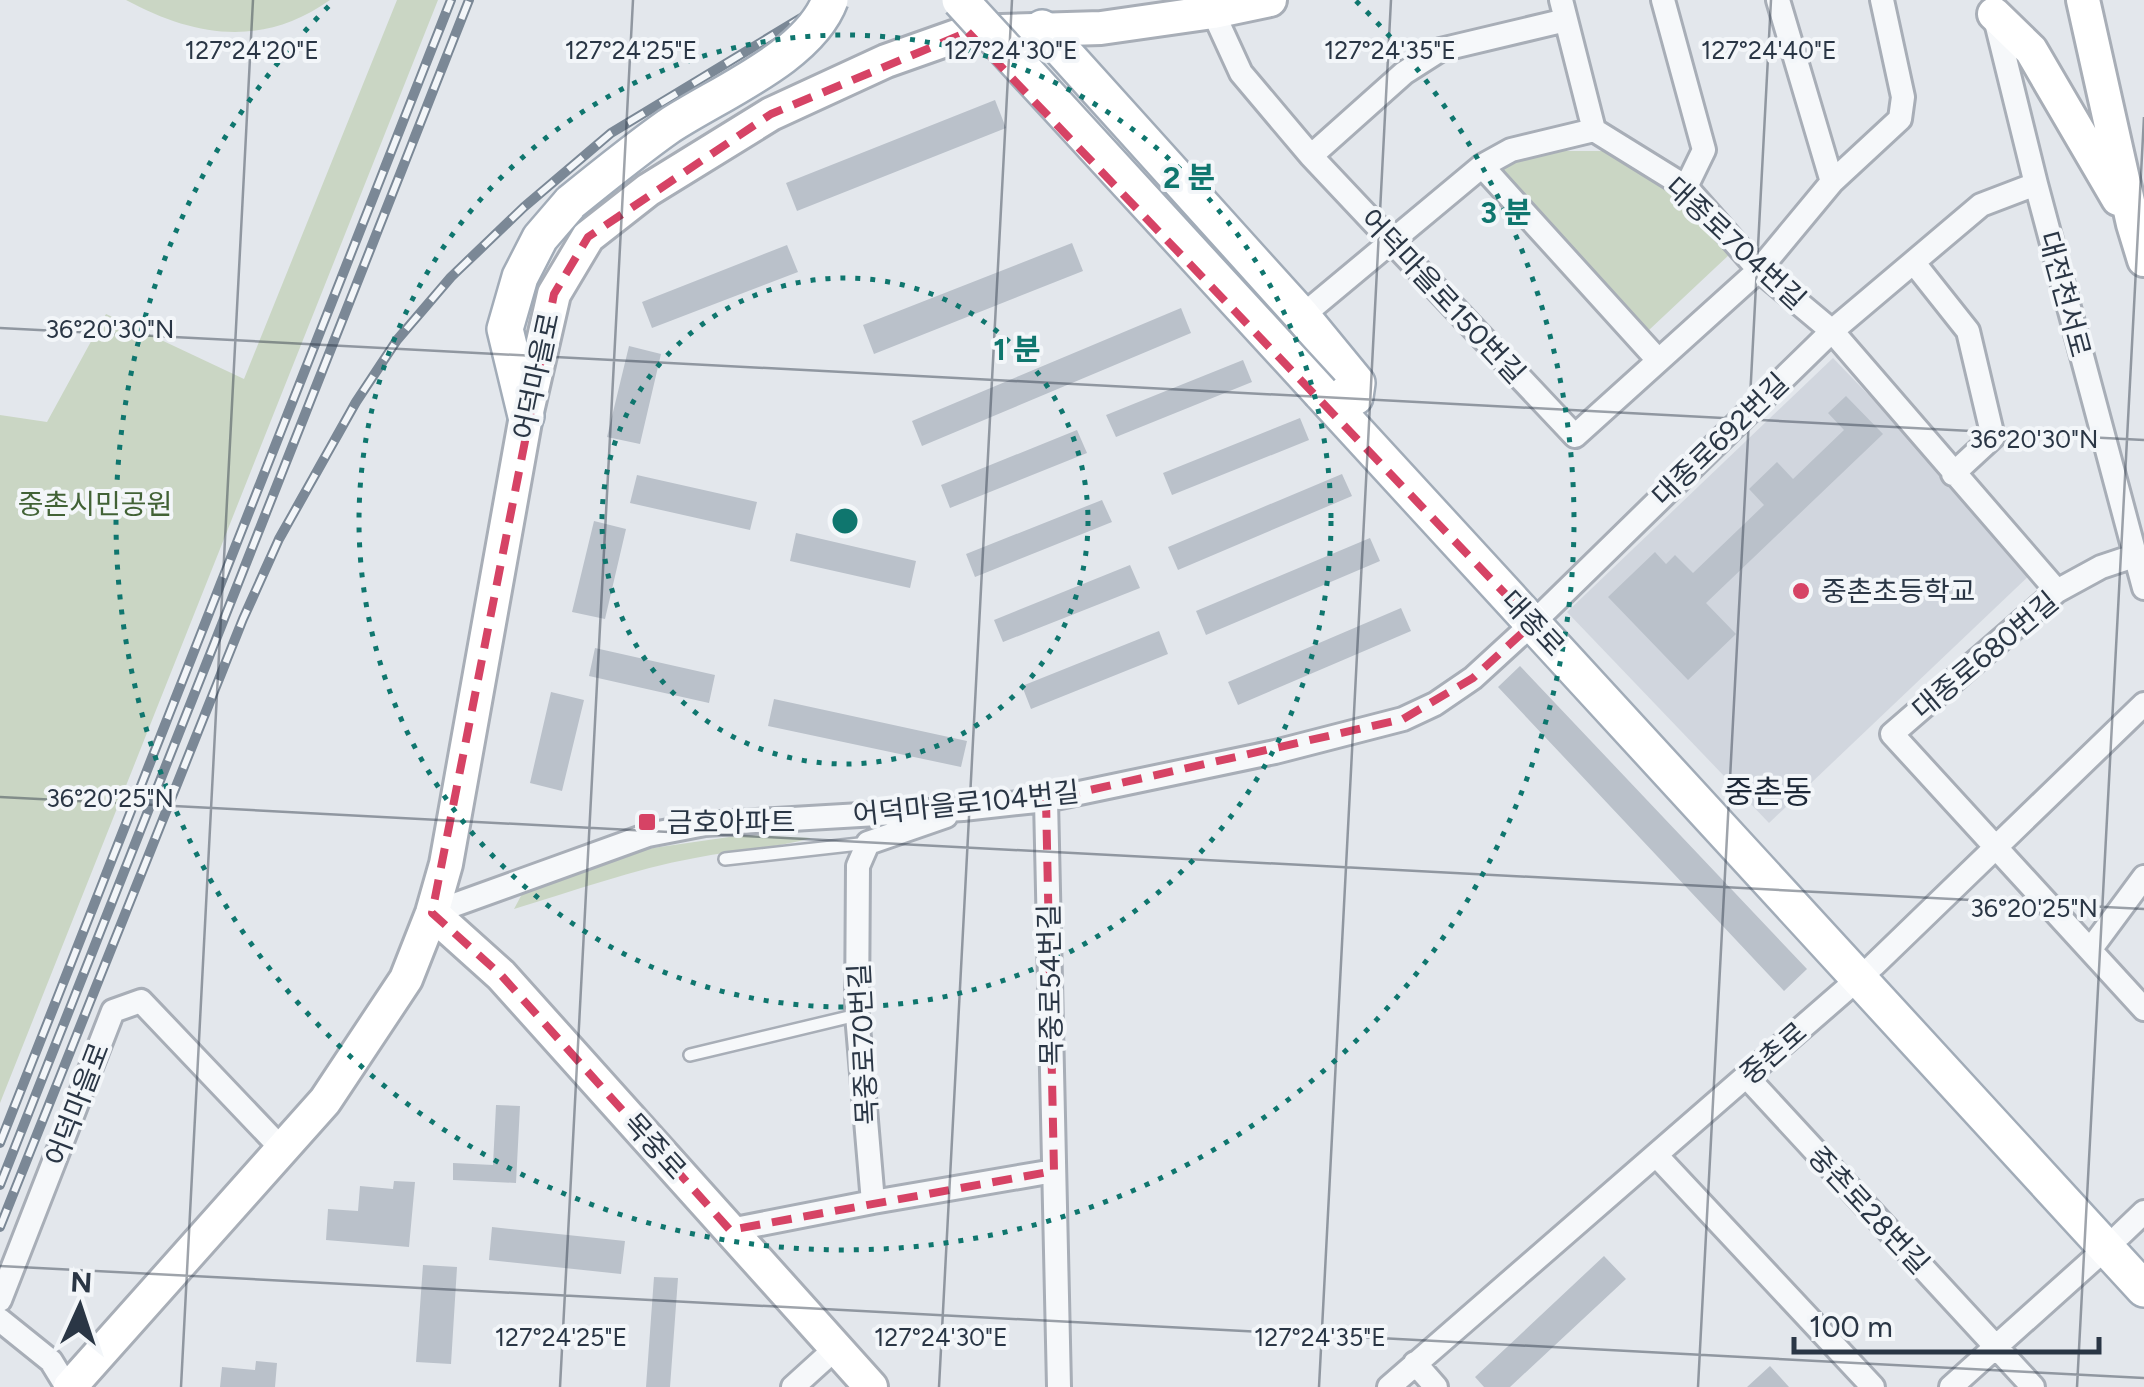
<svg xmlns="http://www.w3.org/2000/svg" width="2144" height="1387" font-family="Figtree,'Noto Sans KR',sans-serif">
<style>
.built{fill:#d1d6de}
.green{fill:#cad6c4}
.building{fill:#bac1ca}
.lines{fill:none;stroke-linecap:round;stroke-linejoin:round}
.lane-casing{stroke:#a8aeb7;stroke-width:16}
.street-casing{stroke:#a8aeb7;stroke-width:28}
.secondary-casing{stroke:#a8aeb7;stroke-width:38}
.primary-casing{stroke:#a2acb8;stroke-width:40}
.lane{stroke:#f6f8fa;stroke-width:11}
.street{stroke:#f6f8fa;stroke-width:22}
.secondary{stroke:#fff;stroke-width:32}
.primary{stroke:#fff;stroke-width:35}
.rail-casing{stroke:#7b8896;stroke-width:10}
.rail{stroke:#f3f6f9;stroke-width:6;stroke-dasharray:19;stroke-linecap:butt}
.primary-bridge-casing{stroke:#a2acb8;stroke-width:40;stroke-linecap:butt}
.primary-bridge{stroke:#fff;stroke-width:35}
.marked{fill:none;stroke:#d64365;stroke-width:8;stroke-dasharray:20 12;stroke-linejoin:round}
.ticks{fill:none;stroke:#2a3645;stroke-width:2.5;stroke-opacity:0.45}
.ring{fill:none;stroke:#0f766e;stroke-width:5;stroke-dasharray:5 10}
.poi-dot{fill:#d64365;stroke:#f3f6f9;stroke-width:4}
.labels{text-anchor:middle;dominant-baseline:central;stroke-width:8;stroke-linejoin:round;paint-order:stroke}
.street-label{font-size:28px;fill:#2a3645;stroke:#f3f6f9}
.park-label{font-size:28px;fill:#426236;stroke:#f3f6f9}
.poi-label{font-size:28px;fill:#2a3645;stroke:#f3f6f9;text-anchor:start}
.quarter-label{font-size:32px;fill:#1c2736;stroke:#f3f6f9}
.ticks-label{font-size:25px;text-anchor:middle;fill:#2a3645;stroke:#f3f6f9;stroke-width:8;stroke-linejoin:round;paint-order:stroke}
.centre{fill:#0f766e;stroke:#f3f6f9;stroke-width:5}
.ring-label{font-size:30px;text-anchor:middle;font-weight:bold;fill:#0f766e;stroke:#f3f6f9;stroke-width:8;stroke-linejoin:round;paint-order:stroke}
</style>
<rect width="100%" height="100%" fill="#e3e7ec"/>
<!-- built -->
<path class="built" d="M1833,358L2036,569L1769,823L1567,612Z"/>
<!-- green -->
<path class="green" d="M126,0H330C262,48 195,37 126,0Z
M397,0H438L0,1103V415L47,422L106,314L244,379Z
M1554,151H1612L1664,185L1731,253L1649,330L1494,167Z
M743,835L811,838C772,849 734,850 695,858C634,869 574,891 514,909L522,894L646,849Z"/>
<!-- building -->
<path class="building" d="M995,100L1006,128L797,211L786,183Z
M1072,243L1083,271L874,354L863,325Z
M787,245L798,272L652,328L642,302Z
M1181,308L1191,333L922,446L912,421Z
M629,346L661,354L640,444L607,437Z
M1243,360L1252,382L1116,437L1106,415Z
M1846,396L1883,434L1706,603L1736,634L1688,680L1608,597L1655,552L1666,564L1675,555L1693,573L1764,505L1749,489L1777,462L1793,479L1844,430L1828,413Z
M1300,418L1309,440L1172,495L1163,473Z
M1077,430L1087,453L950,508L941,485Z
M1342,474L1352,496L1178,570L1168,547Z
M637,475L757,502L750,530L630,503Z
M1102,500L1112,522L975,577L966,554Z
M594,521L626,529L605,619L572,612Z
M796,533L916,561L910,588L790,561Z
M1370,538L1380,561L1206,635L1196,611Z
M1130,565L1140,588L1003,642L994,620Z
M1401,608L1411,631L1238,705L1228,682Z
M1159,631L1168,654L1031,709L1022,686Z
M595,648L715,675L709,703L589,676Z
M1520,666L1807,969L1784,991L1498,687Z
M551,692L584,700L562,791L530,783Z
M774,699L967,741L961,767L768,726Z
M496,1105L520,1106L516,1183L453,1180V1163L493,1165Z
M394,1181L415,1182L409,1247L326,1240L328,1209L358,1211L360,1186L393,1189Z
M492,1227L625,1241L621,1274L489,1260Z
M1604,1256L1626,1279L1510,1387H1484L1475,1377Z
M423,1265L457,1267L451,1364L416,1362Z
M654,1277L678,1278L670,1387H646Z
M256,1361L277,1363L275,1387H220L222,1367L255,1370Z
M1770,1366L1789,1387H1747Z"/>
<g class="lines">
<!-- lane casing -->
<g class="lane-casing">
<path id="lane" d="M725,859L868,843
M690,1055L857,1015"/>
</g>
<!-- street casing -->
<g class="street-casing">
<path id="street" d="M1561,0L1594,130
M1663,0L1704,150L1686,187
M1778,0L1832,182
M1213,12L1241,73L1311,156L1575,436L1759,270L1832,182L1900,119L1903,97L1882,0
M1995,18L2036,184L2144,588
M1311,156L1404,73L1440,50L1566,20
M1482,166L1658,360
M1914,263L1968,331L1993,437L1953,474
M1302,316L1482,166L1511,150L1594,130L1686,187L1759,270L1832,331L2057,591
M2134,556L2101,567L2057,591L1892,734L2144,1009
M1046,800L1059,1387
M432,913L648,835L705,824L963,809L1046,800L1275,752L1403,719L1435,704L1473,678L1533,623L1832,331L1981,205L2036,184
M2090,950L2144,877
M1746,1076L2033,1387
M1656,1155L1873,1387
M873,1202L1054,1171
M730,1230L873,1202L857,1015L858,866L868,843L946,816
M2120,1235L2144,1212
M0,1300L113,1011L141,1001L281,1148
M0,1320L51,1361L67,1387
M1415,1363L1436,1387
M793,1387L836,1348
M1389,1387L1874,965L2144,704
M1951,1387L2106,1248"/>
</g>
<!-- secondary casing -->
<g class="secondary-casing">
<path id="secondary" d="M2083,0L2133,224L2144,260
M1994,14L2031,50L2118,199
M432,913L501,975L871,1387
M70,1387L325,1101L406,979L432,913L446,864L526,416L554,294L588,237L648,190L771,114L886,61L968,32L1101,28L1213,12L1270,0"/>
</g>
<!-- primary casing -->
<g class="primary-casing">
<path id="primary" d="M1042,28L1302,316L1357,383L1355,397
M1321,393L2144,1289
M526,416L505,329L520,277L540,238L571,202"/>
</g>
<!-- lane -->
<use href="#lane" class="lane"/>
<!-- street -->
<use href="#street" class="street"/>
<!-- secondary -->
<use href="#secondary" class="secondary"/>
<!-- primary -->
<use href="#primary" class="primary"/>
<!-- rail casing -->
<g class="rail-casing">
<path id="rail" d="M0,1143L451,0
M0,1185L469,0
M0,1227L243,619L279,539L356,402L397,340L451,277L524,207L611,133L831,0"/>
</g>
<!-- rail -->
<use href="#rail" class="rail"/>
<!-- primary-bridge casing -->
<g class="primary-bridge-casing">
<path id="primary-bridge" d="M960,0L1321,393
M571,202C603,176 635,150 669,126C719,93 809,57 830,0"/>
</g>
<!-- primary-bridge -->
<use href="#primary-bridge" class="primary-bridge"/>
</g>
<!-- marked area -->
<path class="marked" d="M968,32L1533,623L1473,678L1403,719L1046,800L1054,1171L730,1230L501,975L432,913L554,294L588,237L771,114Z"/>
<!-- ticks -->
<path class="ticks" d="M0,328L2144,440M0,797L2144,909M0,1266L2144,1378M181,1387L253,0M560,1387L633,0M939,1387L1012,0M1319,1387L1391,0M1698,1387L1771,0M2077,1387L2144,117"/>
<!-- distance rings -->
<g class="ring">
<circle cx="845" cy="521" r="243"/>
<circle cx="845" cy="521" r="486"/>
<path d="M1356 1A729 729 0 1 1 334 1"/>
</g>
<!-- markers -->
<g class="poi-dot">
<circle cx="1801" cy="591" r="10"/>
<rect x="637" y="812" width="20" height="20" rx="5"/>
</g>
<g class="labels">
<!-- street labels -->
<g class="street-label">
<text transform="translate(1736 243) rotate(43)">대종로704번길</text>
<text transform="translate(2065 294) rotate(75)">대전천서로</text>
<text transform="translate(1443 296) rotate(47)">어덕마을로150번길</text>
<text transform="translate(536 376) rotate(-78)">어덕마을로</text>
<text transform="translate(1720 439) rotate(-44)">대종로692번길</text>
<text transform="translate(1533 623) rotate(47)">대종로</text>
<text transform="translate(1985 655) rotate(-40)">대종로680번길</text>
<text transform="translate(966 803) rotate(-6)">어덕마을로104번길</text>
<text transform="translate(1050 985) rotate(-91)">목중로54번길</text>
<text transform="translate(863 1044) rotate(-93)">목중로70번길</text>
<text transform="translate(1773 1053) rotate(-41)">중촌로</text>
<text transform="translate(77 1104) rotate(-69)">어덕마을로</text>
<text transform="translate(655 1146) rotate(48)">목중로</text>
<text transform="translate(1869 1210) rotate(47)">중촌로28번길</text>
</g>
<!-- park labels -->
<g class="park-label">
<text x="95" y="504">중촌시민공원</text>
</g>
<!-- poi labels -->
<g class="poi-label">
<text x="1821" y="591">중촌초등학교</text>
<text x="667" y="822">금호아파트</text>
</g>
<!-- quarter labels -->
<g class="quarter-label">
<text x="1768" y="792">중촌동</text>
</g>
</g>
<g class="ticks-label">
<text x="252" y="59">127°24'20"E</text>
<text x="631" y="59">127°24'25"E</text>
<text x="1011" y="59">127°24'30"E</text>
<text x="1390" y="59">127°24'35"E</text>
<text x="1769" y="59">127°24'40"E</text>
<text x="110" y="338">36°20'30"N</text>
<text x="2034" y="448">36°20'30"N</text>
<text x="110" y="807">36°20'25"N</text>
<text x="2034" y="917">36°20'25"N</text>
<text x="561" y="1346">127°24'25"E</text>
<text x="941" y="1346">127°24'30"E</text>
<text x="1320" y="1346">127°24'35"E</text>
</g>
<circle cx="845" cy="521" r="15" class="centre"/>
<g class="ring-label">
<text x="1189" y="188">2 분</text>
<text x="1506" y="223">3 분</text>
<text x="1017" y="360">1 분</text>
</g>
<!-- north arrow -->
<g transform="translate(80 1307) rotate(3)" stroke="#f3f6f9" stroke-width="8" paint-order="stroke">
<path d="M0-8L18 38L0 25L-18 38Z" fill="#2a3645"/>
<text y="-15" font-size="28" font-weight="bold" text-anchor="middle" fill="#2a3645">N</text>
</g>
<!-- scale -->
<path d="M1794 1337v15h305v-15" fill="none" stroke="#2a3645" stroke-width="5"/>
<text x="1809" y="1337" font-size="30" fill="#2a3645" stroke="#f3f6f9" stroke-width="8" paint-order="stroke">100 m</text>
</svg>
